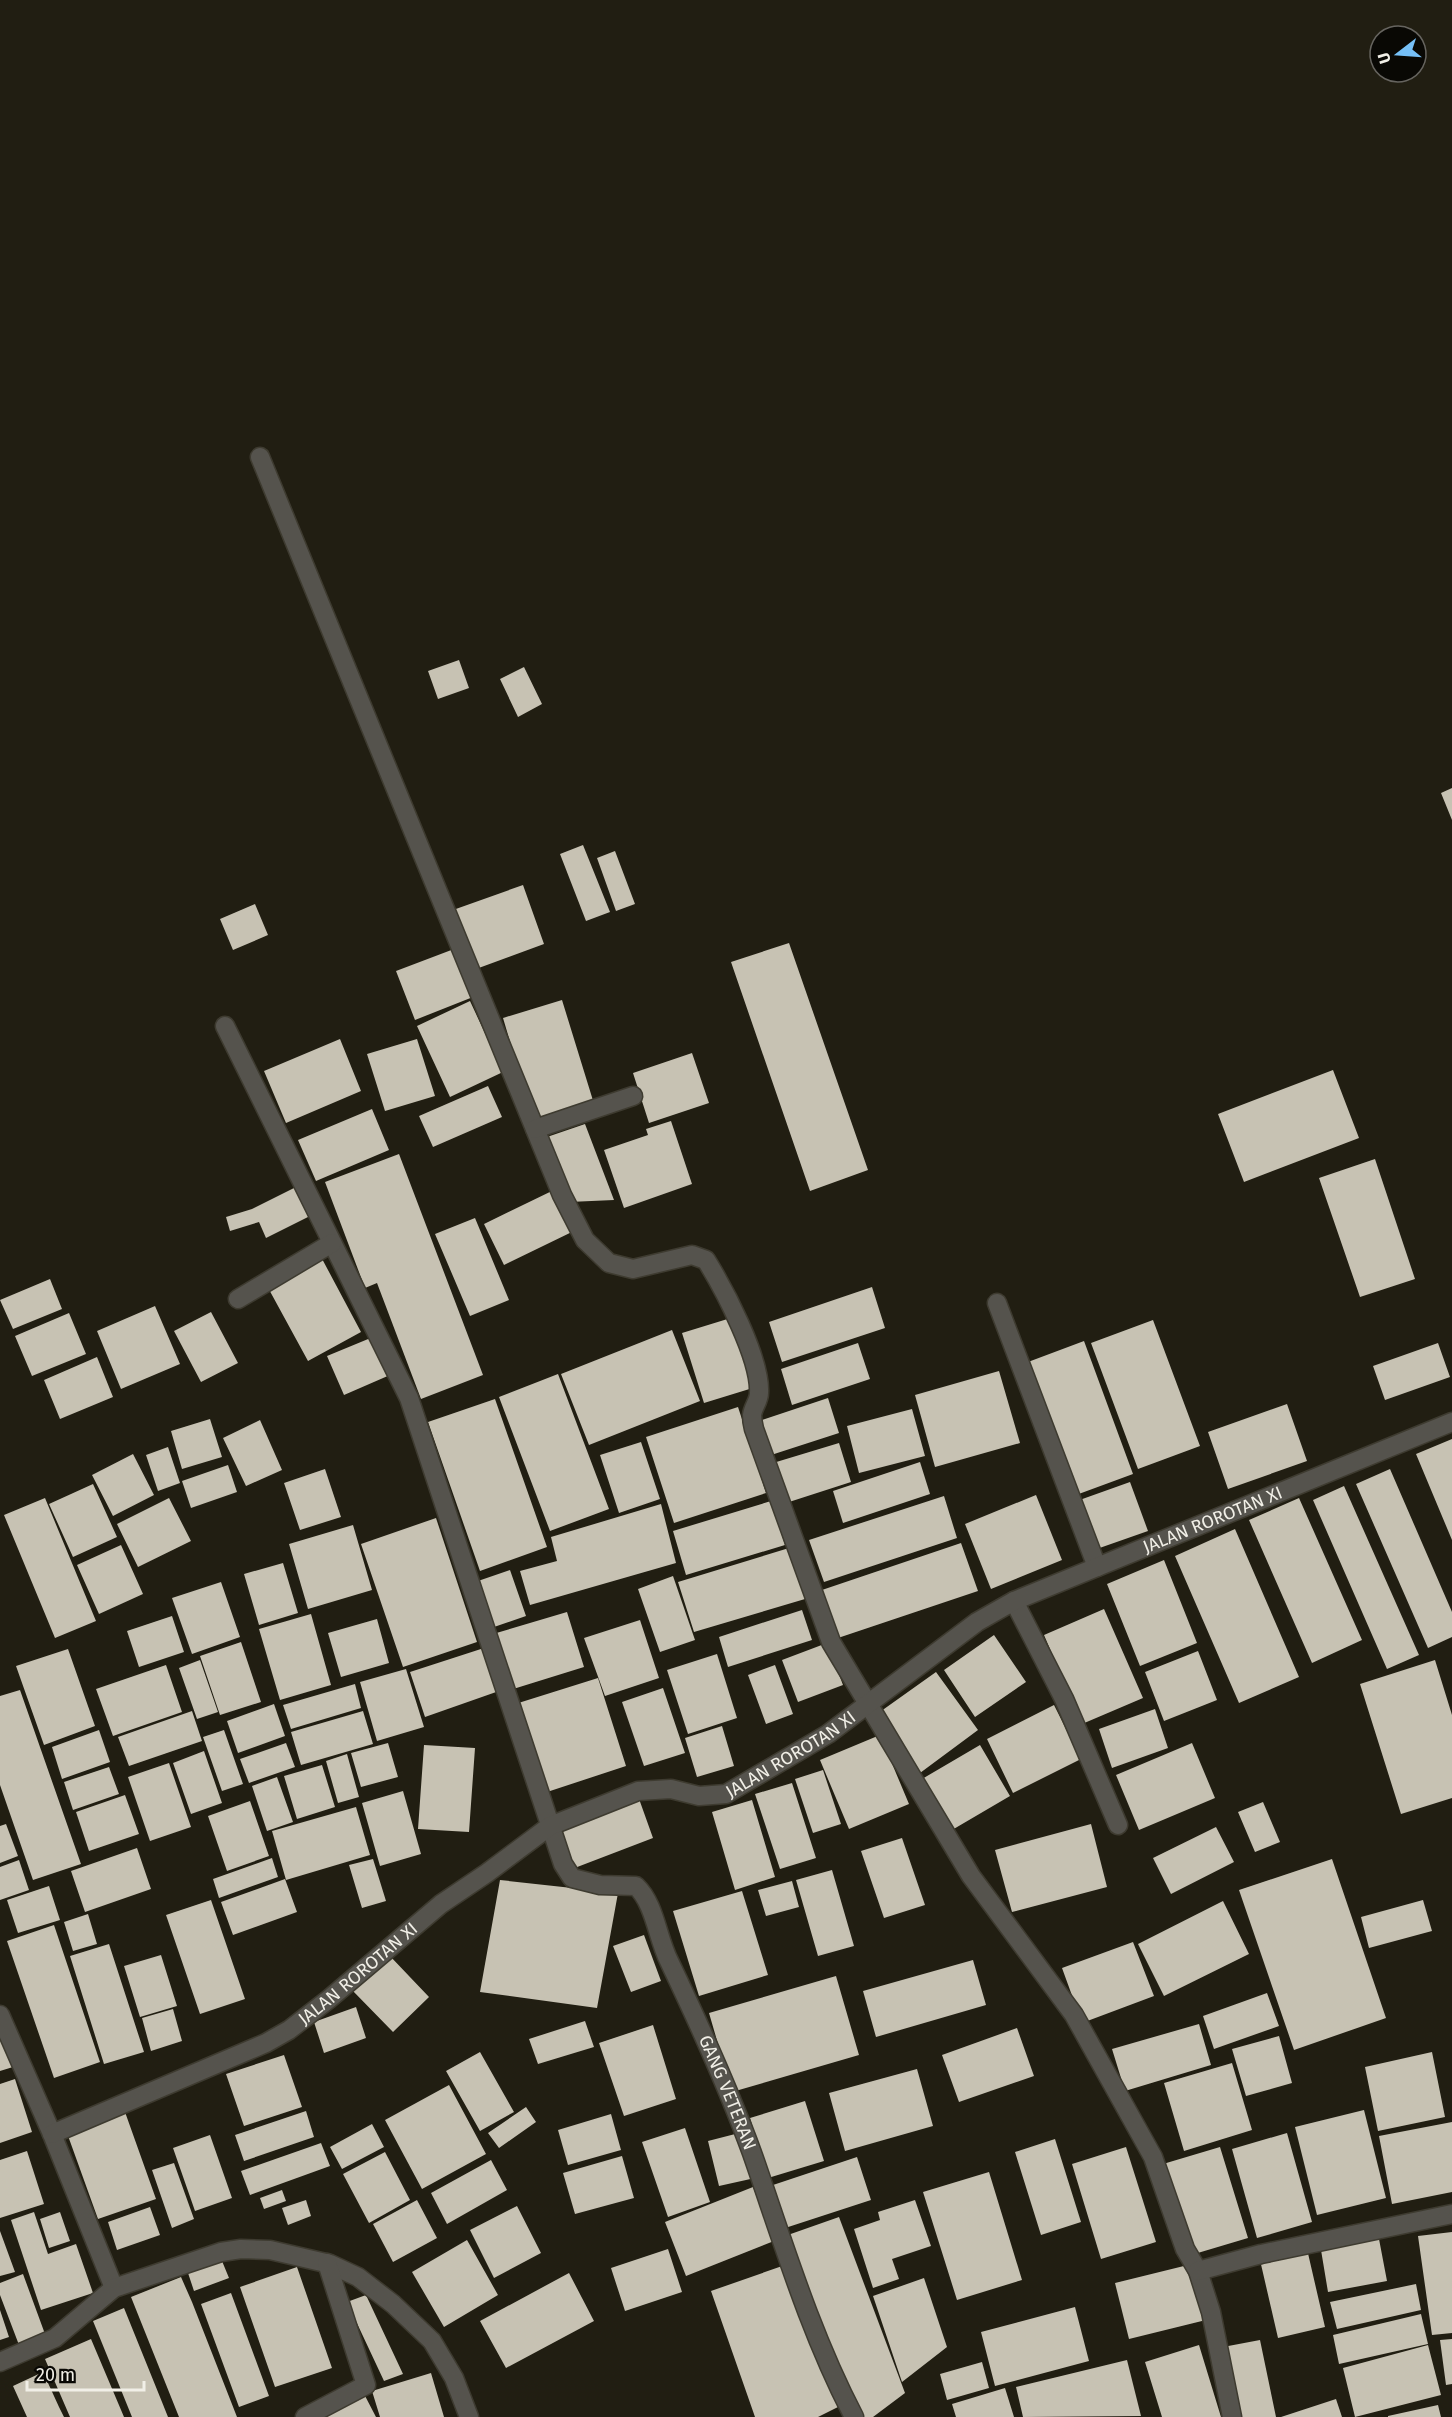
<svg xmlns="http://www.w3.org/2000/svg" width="1452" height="2417" font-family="'Fira Sans',sans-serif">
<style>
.building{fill:#c7c2b3}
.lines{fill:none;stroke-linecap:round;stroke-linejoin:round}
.street-casing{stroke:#3e3b30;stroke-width:21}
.street{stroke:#55534d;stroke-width:18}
.labels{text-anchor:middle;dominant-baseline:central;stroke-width:6;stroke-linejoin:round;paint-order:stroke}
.street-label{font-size:18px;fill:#f1efe7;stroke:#090804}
</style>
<rect width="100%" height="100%" fill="#211e12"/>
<!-- building -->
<path class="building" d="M459,660L469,688L438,699L428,671Z
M524,667L542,704L518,717L500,679Z
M1452,788V820L1441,793Z
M583,845L610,912L586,921L560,854Z
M615,851L635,904L616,911L597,858Z
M523,885L544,944L476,969L453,910Z
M255,904L268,935L233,950L220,919Z
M789,943L868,1170L810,1191L731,962Z
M454,949L473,997L415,1020L396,971Z
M562,1000L595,1107L535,1125L503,1018Z
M470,1001L503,1072L450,1097L417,1026Z
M340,1039L361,1091L286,1123L264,1071Z
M417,1039L435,1096L385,1111L367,1054Z
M692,1053L709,1103L649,1123L633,1073Z
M1333,1070L1359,1138L1244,1182L1218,1114Z
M488,1086L502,1117L433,1147L419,1116Z
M372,1109L389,1150L316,1181L298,1140Z
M671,1121L692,1184L624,1208L604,1150L648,1135L646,1129Z
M585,1124L614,1200L569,1202L547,1137Z
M399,1154L483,1375L421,1399L377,1283L365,1288L325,1182Z
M1375,1159L1415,1279L1360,1297L1319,1178Z
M298,1186L312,1215L266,1238L259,1222L230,1231L226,1217L252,1209Z
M556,1189L576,1230L504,1265L484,1224Z
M475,1218L509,1300L470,1316L435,1234Z
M320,1255L361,1332L308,1361L266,1284Z
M50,1279L62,1309L13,1329L0,1300Z
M872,1287L885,1328L782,1362L769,1322Z
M155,1306L180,1364L121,1389L97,1331Z
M211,1312L238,1363L201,1382L174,1331Z
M69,1313L86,1354L32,1376L15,1336Z
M734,1317L756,1387L704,1403L682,1333Z
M1153,1320L1200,1446L1138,1469L1091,1343Z
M672,1330L700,1401L589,1445L561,1374Z
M373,1337L390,1375L344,1395L327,1356Z
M1084,1341L1133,1474L1076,1495L1028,1362Z
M858,1343L870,1379L792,1405L781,1369Z
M1438,1343L1450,1377L1385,1400L1373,1366Z
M97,1357L113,1397L60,1419L44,1380Z
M999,1371L1020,1443L935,1467L915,1395Z
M558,1374L609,1509L550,1531L499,1397Z
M828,1398L839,1433L768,1456L756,1422Z
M495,1399L547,1547L480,1571L428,1422Z
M1287,1404L1307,1461L1228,1489L1208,1432Z
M738,1407L766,1493L674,1523L646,1437Z
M912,1409L925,1456L859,1473L847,1426Z
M210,1419L222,1457L182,1469L171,1431Z
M260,1420L282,1470L246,1486L223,1438Z
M1452,1439V1540L1416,1454Z
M641,1442L660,1499L619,1513L600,1455Z
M839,1443L851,1482L786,1503L773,1463Z
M168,1447L180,1483L158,1491L146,1455Z
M133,1454L154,1495L113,1516L92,1475Z
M920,1462L930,1494L843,1523L833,1491Z
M228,1465L237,1492L191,1508L182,1481Z
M325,1469L341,1517L300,1530L284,1483Z
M1390,1469L1452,1612V1637L1428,1648L1356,1484Z
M1130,1482L1148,1531L1091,1551L1074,1502Z
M93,1484L117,1537L73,1557L49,1504Z
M1344,1486L1419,1655L1387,1669L1313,1500Z
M1036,1495L1062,1560L991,1589L965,1524Z
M944,1496L957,1538L824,1582L809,1540Z
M45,1498L96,1621L55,1638L4,1515Z
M169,1498L191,1541L138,1567L117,1524Z
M1299,1498L1362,1640L1312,1663L1249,1520Z
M771,1501L785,1545L686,1575L673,1531Z
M661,1504L676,1563L530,1605L520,1571L557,1561L551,1537Z
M436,1518L477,1642L403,1667L361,1544Z
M353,1525L372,1590L308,1609L289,1544Z
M1235,1529L1299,1677L1239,1703L1175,1556Z
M961,1543L978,1591L832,1640L816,1592Z
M121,1545L143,1594L99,1614L77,1565Z
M789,1548L805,1599L694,1632L678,1582Z
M1164,1560L1197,1643L1140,1666L1107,1584Z
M283,1563L298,1613L259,1625L244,1574Z
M510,1570L526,1616L494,1627L478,1581Z
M673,1576L695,1640L660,1652L638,1589Z
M221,1582L240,1637L192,1654L172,1598Z
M1104,1609L1143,1698L1082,1724L1044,1635Z
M802,1610L812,1640L728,1667L719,1637Z
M567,1612L584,1667L510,1690L493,1634Z
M311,1614L331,1685L280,1700L259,1629Z
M172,1616L184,1652L139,1667L127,1631Z
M377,1619L389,1663L341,1677L328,1633Z
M640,1620L659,1678L605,1696L584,1638Z
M994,1635L1026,1682L975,1717L944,1670Z
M241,1642L261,1702L220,1715L200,1656Z
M827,1643L843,1685L798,1702L782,1660Z
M484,1648L499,1691L425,1717L410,1672Z
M68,1649L95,1726L44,1745L16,1666Z
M1198,1651L1217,1700L1164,1721L1145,1672Z
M717,1654L737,1718L688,1734L667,1670Z
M200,1660L218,1712L197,1719L179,1668Z
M1435,1660L1452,1715V1798L1401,1814L1360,1684Z
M166,1665L182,1712L113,1736L96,1689Z
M775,1665L793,1714L766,1724L748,1675Z
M406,1669L424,1727L377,1741L360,1682Z
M936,1672L978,1730L920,1773L877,1714Z
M598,1678L626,1766L541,1794L512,1705Z
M355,1684L361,1708L291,1729L283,1705Z
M663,1688L685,1753L644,1766L622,1702Z
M20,1690L81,1864L33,1880L0,1785V1696Z
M274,1704L285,1736L238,1753L227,1721Z
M1054,1705L1081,1759L1013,1793L987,1739Z
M1155,1709L1168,1748L1112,1768L1099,1729Z
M192,1711L202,1741L129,1766L118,1737Z
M363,1711L373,1744L301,1765L291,1732Z
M722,1726L734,1766L697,1777L685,1738Z
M99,1730L110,1762L62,1779L52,1747Z
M224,1730L243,1784L222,1791L203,1737Z
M880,1735L909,1804L849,1829L820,1760Z
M286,1743L295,1767L249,1783L240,1759Z
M388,1743L398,1777L361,1787L351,1753Z
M1192,1743L1215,1798L1139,1830L1116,1775Z
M424,1745L475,1748L469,1832L418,1829Z
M980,1745L1010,1796L952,1830L922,1779Z
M204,1751L222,1803L191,1814L173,1763Z
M347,1754L359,1797L338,1803L326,1761Z
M169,1763L191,1827L150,1841L128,1777Z
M322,1765L335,1807L297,1819L284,1776Z
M109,1767L119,1794L73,1810L64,1782Z
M823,1770L841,1824L813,1833L795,1779Z
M277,1777L293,1822L267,1831L252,1786Z
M792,1783L816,1858L780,1869L755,1794Z
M403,1791L421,1854L380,1866L362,1803Z
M125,1795L139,1834L89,1851L76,1812Z
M638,1796L653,1838L572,1869L557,1827Z
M752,1800L775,1877L735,1890L712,1812Z
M250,1801L269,1856L227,1871L208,1816Z
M1263,1802L1280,1842L1255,1852L1238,1812Z
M356,1807L370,1855L286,1880L272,1831Z
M6,1824L18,1856L0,1863V1826Z
M1091,1824L1107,1887L1012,1912L995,1850Z
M1216,1827L1234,1862L1171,1894L1153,1858Z
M902,1838L925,1905L884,1918L861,1851Z
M137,1848L151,1889L85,1912L71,1871Z
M272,1858L278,1877L219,1898L213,1879Z
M373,1859L386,1901L362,1908L349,1865Z
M1332,1859L1386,2018L1294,2050L1239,1890Z
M19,1860L29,1890L0,1900V1867Z
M832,1870L854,1946L818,1956L796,1880Z
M285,1879L297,1912L233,1935L221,1902Z
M500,1880L618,1893L597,2008L480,1992Z
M792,1881L799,1907L766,1916L758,1890Z
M49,1886L60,1920L18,1933L7,1900Z
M742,1891L768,1975L699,1996L673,1911Z
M211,1900L245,1999L200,2014L166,1915Z
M1423,1900L1432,1931L1369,1948L1361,1917Z
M1223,1901L1249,1954L1164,1996L1138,1944Z
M88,1914L97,1944L73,1951L64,1922Z
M54,1925L100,2062L54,2078L7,1941Z
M644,1935L661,1981L631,1992L613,1946Z
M1133,1942L1154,1996L1082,2023L1062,1968Z
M109,1944L144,2052L104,2064L70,1956Z
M161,1955L177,2006L140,2017L124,1966Z
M389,1955L429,1997L393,2032L352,1990Z
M973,1960L986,2005L876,2037L863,1991Z
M836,1976L859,2055L732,2092L709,2013Z
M1267,1993L1279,2026L1214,2049L1203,2016Z
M356,2007L366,2038L324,2053L314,2022Z
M173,2009L182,2041L151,2051L142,2018Z
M585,2021L594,2047L538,2064L529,2039Z
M1199,2024L1211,2065L1125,2091L1112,2049Z
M653,2025L676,2099L624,2116L599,2043Z
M1017,2028L1034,2076L959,2102L942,2055Z
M0,2029L13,2067L0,2071Z
M1279,2036L1292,2083L1246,2096L1232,2049Z
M480,2052L514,2112L480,2131L446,2071Z
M1432,2052L1445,2117L1378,2131L1365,2067Z
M284,2055L302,2107L244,2126L226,2074Z
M1232,2063L1252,2130L1184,2151L1164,2083Z
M917,2069L933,2126L845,2151L829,2093Z
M15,2079L32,2132L0,2143V2084Z
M449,2085L486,2154L422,2189L385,2120Z
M805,2101L824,2161L768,2178L750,2118Z
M526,2107L536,2122L499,2148L488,2133Z
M1364,2110L1386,2198L1317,2215L1295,2127Z
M306,2111L314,2137L244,2161L235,2135Z
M125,2112L156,2199L98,2219L67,2133Z
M611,2114L621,2150L568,2165L558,2130Z
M1452,2122V2192L1392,2204L1379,2136Z
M372,2124L384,2147L342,2169L330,2147Z
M685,2128L710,2202L668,2217L642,2142Z
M743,2132L755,2178L719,2186L708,2141Z
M1287,2133L1312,2222L1257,2238L1232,2149Z
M210,2135L232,2198L195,2211L173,2148Z
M1055,2139L1081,2222L1041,2235L1015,2152Z
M321,2143L330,2166L250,2195L241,2171Z
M1126,2147L1156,2242L1101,2259L1072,2164Z
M1220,2147L1248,2238L1191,2255L1163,2164Z
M27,2151L44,2204L0,2218V2160Z
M385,2152L410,2200L369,2223L343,2174Z
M622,2156L634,2198L575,2214L563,2173Z
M857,2157L871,2200L779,2230L764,2188Z
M491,2160L507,2190L447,2224L431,2193Z
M174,2163L194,2219L172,2228L152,2170Z
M989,2172L1022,2280L957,2300L923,2192Z
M753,2187L774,2241L686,2276L665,2222Z
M282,2190L286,2201L264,2209L260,2198Z
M306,2200L311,2216L288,2225L282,2208Z
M417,2200L437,2238L393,2262L373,2224Z
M915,2200L931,2246L892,2259L899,2279L873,2288L854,2229L880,2220L878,2212Z
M517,2206L541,2253L494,2278L470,2230Z
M150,2207L160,2235L117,2250L108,2222Z
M34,2212L48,2254L76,2244L93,2293L41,2310L11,2220Z
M60,2212L70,2241L49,2248L40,2219Z
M839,2217L905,2393L873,2417H861L785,2236Z
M0,2231L15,2272L0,2276Z
M1452,2232V2333L1432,2335L1418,2236Z
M1379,2239L1387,2281L1328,2292L1321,2250Z
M467,2240L498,2295L444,2327L412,2272Z
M668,2249L682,2292L625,2311L611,2268Z
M1307,2249L1325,2327L1278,2338L1260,2260Z
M222,2261L229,2278L194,2291L188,2273Z
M788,2264L838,2407L818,2417H755L711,2291Z
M1192,2264L1206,2320L1129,2339L1115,2283Z
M297,2267L332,2368L275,2387L240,2287Z
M569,2273L594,2321L506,2368L480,2321Z
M23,2274L45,2334L19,2345L0,2295V2283Z
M181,2277L192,2302L237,2417H179L131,2297Z
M924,2278L947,2347L902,2382L873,2296Z
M1416,2284L1421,2310L1337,2329L1330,2302Z
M231,2293L269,2396L239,2407L201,2304Z
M366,2295L403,2374L384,2381L347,2302Z
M1075,2307L1089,2361L995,2386L981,2332Z
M124,2308L162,2402L168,2417H132L93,2321Z
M0,2310L9,2337L0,2340Z
M1421,2314L1428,2344L1339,2364L1333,2335Z
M91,2339L124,2417H70L45,2359Z
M1452,2339V2384L1446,2385L1440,2340Z
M1260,2340L1276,2417H1238L1223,2347Z
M1199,2345L1221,2417H1162L1145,2362Z
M1428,2345L1441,2395L1355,2417L1343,2368Z
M1127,2360L1141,2416L1023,2417L1016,2387Z
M982,2362L989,2388L947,2400L940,2374Z
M43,2372L59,2407L64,2417H27L13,2386Z
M431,2373L444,2417H380L372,2391Z
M1005,2388L1014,2417H956L952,2404Z
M363,2392L376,2417H319Z
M1336,2399L1342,2417H1281Z
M1438,2405L1441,2417H1388V2416Z"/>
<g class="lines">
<!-- street casing -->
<g class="street-casing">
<g id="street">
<path d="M260,457L562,1195L585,1240L609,1263L633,1269L692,1255L706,1260C724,1289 761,1359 759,1393C759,1401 753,1407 752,1415C752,1419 753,1425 754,1429L831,1642L971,1876L1074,2015L1153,2157L1185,2249L1198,2271L1211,2312L1232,2417"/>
<path id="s1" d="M225,1026L409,1398L563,1864L572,1878L600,1885L636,1886C655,1904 657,1937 669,1961C699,2024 728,2087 752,2153C783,2242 810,2333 854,2417"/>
<path d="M535,1129L633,1096"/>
<path d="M238,1299L332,1243"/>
<path d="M997,1303L1097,1567"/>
<path d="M1014,1601L1064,1699L1118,1825"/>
<path d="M0,2015L52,2134L114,2288"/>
<path id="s2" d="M52,2134L266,2043L289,2030L329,1999L441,1904L487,1873L550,1826L638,1791L671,1789L699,1796L726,1794L828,1734L977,1622L1014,1601L1452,1422"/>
<path d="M1198,2271L1261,2254L1452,2214"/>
<path d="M0,2362L55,2338L114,2288L221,2252L241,2249L270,2250L330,2264L358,2277L393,2304L432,2341L454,2378L469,2417"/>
<path d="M305,2417L366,2385L327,2263"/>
</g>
</g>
<!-- street -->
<use href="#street" class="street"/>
</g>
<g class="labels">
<!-- street labels -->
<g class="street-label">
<text stroke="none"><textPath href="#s2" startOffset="1336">JALAN ROROTAN XI</textPath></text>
<text stroke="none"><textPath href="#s2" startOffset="850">JALAN ROROTAN XI</textPath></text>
<text stroke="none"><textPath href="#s2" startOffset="348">JALAN ROROTAN XI</textPath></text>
<text stroke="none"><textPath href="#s1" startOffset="1214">GANG VETERAN</textPath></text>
</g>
</g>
<!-- north arrow -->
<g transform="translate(1398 54) rotate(253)"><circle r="28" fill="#090804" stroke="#66645f" stroke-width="1.5"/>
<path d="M0-4.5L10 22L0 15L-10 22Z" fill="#76c0f7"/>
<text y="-9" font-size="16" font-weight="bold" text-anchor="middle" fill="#f1efe7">U</text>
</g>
<!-- scale -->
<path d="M27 2381v9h117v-9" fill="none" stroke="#f1efe7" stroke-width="3"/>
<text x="36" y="2381" font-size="18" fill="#f1efe7" stroke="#090804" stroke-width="4.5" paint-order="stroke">20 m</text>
</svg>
